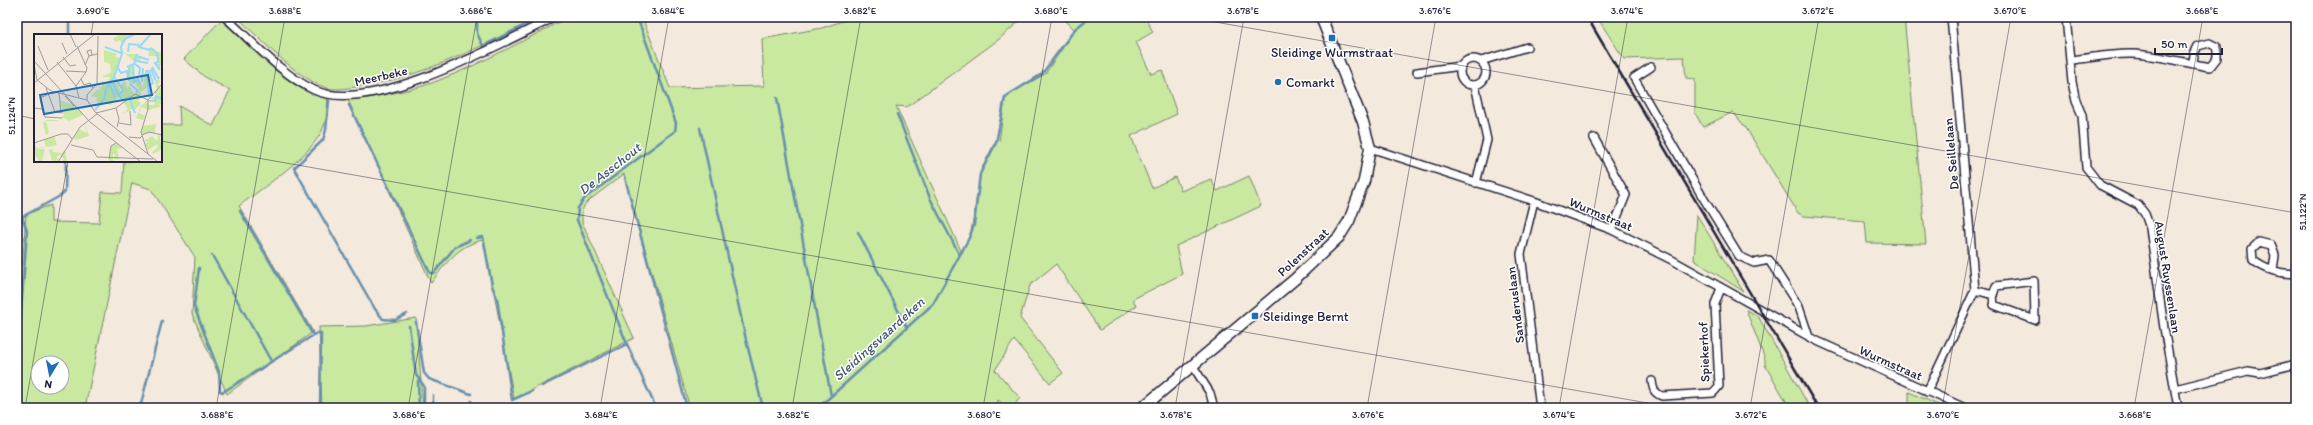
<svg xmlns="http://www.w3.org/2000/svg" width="2313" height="425" font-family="Itim,sans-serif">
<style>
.green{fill:#c9e8a0;stroke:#76856e;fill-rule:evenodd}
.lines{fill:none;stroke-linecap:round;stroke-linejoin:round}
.stream{stroke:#6890ad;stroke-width:2.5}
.minor-casing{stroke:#22223b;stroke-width:10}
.secondary-casing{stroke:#22223b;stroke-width:13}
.minor{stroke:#fff;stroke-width:7}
.secondary{stroke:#fff;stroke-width:10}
.rail{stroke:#22223b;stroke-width:2.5}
.ticks{fill:none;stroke:#22223b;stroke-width:1;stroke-opacity:0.45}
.poi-dot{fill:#1f6fb2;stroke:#fff;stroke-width:1.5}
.labels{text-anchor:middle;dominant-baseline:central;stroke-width:3;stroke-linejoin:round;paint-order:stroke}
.poi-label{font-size:13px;fill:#22223b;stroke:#fff;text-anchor:start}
.street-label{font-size:13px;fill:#22223b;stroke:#fff}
.water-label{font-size:14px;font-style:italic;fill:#455974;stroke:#fff}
.inset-river{fill:none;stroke:#97d9f9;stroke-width:2}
.inset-road{fill:none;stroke:#9f999c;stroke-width:1}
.view{fill:#1f6fb2;fill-opacity:0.15;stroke:#1f6fb2;stroke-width:2}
.inset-edge{fill:none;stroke:#22223b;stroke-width:2}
.neatline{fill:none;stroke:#22223b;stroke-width:1.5}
.ticks-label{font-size:10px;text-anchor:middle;fill:#22223b}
</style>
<rect width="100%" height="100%" fill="#f3e9dc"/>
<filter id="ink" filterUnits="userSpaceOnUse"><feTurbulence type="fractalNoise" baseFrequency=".025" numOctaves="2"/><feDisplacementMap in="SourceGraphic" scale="8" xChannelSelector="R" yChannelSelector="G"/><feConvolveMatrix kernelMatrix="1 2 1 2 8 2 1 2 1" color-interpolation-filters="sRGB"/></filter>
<g filter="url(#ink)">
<!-- green -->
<path class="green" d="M237,17H540C482,46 422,78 357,87C347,88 334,91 324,87C293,75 261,39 237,17Z
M569,17H642L670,88L764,86L762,39L822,28L854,17H1024L998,40L907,107L896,106L962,253L971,232L981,170L996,140L999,141L1005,100L1013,92L1045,74L1075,30L1062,17H1145L1153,32L1136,42L1151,74L1162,70L1177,114L1131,136L1152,188L1175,177L1181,191L1211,179L1217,191L1249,176L1261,206L1176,246L1182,274L1133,299L1136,306L1100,330L1056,264L1030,285L1020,318L1063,373L1050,383L1014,340L995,370L1020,398L1012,408H1008L998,400L996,408H683L689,405L624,174L588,201C581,208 582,213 582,222L634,338L514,399L484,240C459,244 445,264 431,283L348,100C378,96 409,92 437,81C483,63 526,39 569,17Z
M1597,17H1904L1926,244L1867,243L1865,221L1804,216L1798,213L1746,128L1733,112L1703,127L1695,113V79L1686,78L1684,57L1624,59Z
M221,20C249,45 292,94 328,98C327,107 327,118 324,126C314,155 263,187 239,206L313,332L227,394L192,314L195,257L151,189L132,183L85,408H17V343L26,214L51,205V222L99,223L102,192L122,193L124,161H161V125H180L179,106L213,126L230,90L206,78L184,59ZM38,363H62V387H38Z
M1697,215L1743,291L1694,260Z
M1746,310L1758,316L1810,408H1790L1765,365V359Z
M416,318L423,408H322L319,327L366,326Z
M1909,392L1945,408H1909Z"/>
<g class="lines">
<!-- stream -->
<path class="stream" d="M69,17V35
M477,17V33L483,46L541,17
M637,17L676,123L675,131L585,198L578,208L577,220L627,344L656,408
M777,98L831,396
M329,101L326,130L323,140L294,168L375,309L383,319L395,320L407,314
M349,105L430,273H434L455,247L470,240
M897,114L930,198L959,254
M700,128L746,340L763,408
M625,178L687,408
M240,211L313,335
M858,232L907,328
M477,238L483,237L492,286L497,298L512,400L532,391
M212,255L271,361
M199,268L194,306L219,372L220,391L223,392L317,333H321L320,408
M416,322L424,373L429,379L471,394
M409,326L416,375L424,386V408
M17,367L27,231L22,217L62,195L65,191L66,161
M418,381L419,408
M542,386L627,344
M433,395V408
M471,401L473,408
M140,408L162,321
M818,408L933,304L969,238L974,225L980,174L996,143L1005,97L1042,74L1075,29L1090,17"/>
<!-- minor casing -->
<g class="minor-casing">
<path id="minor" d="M225,17C252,41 282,75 314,90C371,116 502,43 555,17
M2066,17L2072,82L2076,101L2082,115L2086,167L2100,185L2138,205L2145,214L2150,228L2164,328L2178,408
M1460 72a13 13 0 1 1 26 0a13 13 0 1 1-26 0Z
M2071,60C2091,58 2112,53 2133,54C2158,55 2185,63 2210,67L2217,58V47L2209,43L2198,46L2194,54L2193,64
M1481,61L1527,47
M1651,67L1634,78L1702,196L1739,256L1754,263L1769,260L1799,307L1809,337
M1417,72L1461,66
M1475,85L1487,140L1476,183
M1594,138L1626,195L1612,230
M1370,148L1534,201L1612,230L1674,261L1815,340L1965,408
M1534,201L1521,254L1540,408
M2273,270L2275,255L2271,245L2259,242L2252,249L2253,260C2263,269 2282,275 2296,273
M2034,281L2035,320L1994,305L1993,295L1996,286Z
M1975,290L1993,295
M1193,366L1210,393L1214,408
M1652,381C1653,389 1654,393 1662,396L1713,393L1719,386L1715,304L1721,288
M2175,389L2248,371L2260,373L2296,364
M1927,392L1975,290L1951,17"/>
</g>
<!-- secondary casing -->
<g class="secondary-casing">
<path id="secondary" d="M1142,408L1295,279L1339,237L1349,221L1364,181L1370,148L1363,122L1321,17"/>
</g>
<!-- minor -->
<use href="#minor" class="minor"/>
<!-- secondary -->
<use href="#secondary" class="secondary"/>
<!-- rail -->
<path class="rail" d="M1587,17L1818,408"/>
</g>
</g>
<!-- ticks -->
<path class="ticks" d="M1187,17L2296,213M91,35L94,17M17,115L35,119M161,141L1676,408M25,408L68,161M216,408L285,17M408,408L477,17M600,408L669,17M792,408L861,17M983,408L1052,17M1175,408L1244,17M1367,408L1436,17M1559,408L1628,17M1750,408L1819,17M1942,408L2011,17M2134,408L2203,17"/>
<!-- markers -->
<g class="poi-dot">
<rect x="1328" y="34" width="8" height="8" rx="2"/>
<circle cx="1278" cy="82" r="4"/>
<rect x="1251" y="312" width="8" height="8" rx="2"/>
</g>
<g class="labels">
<!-- poi labels -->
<g class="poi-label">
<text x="1332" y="52" text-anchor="middle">Sleidinge Wurmstraat</text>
<text x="1286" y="82">Comarkt</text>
<text x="1263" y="316">Sleidinge Bernt</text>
</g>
<!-- street labels -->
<g class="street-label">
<text transform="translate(381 76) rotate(-13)">Meerbeke</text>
<text transform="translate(1951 154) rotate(-95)">De Seillelaan</text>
<text transform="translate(1601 214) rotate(23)">Wurmstraat</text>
<text transform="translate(1303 252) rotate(-43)">Polenstraat</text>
<text transform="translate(2168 277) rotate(81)">August Ruyssenlaan</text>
<text transform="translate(1515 305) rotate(-97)">Sanderuslaan</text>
<text transform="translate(1704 352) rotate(-92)">Spiekerhof</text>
<text transform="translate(1891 363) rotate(24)">Wurmstraat</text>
</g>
<!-- water labels -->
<g class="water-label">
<text transform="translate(610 169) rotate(-38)">De Asschout</text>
<text transform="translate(879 339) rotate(-42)">Sleidingsvaardeken</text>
</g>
</g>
<!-- overview -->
<g transform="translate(34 34)">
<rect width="128" height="128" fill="#f3e9dc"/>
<path d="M86,0H100L91,5L88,11L86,6L82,8L79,5ZM116,13L122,19L128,17L126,36L121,30L124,26L123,22H114ZM70,16L83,20L81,23L86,24L80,44L87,58L89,56L86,51L91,47L93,54L95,52L101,60L105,54L101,49L96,50L95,32L99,30L100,48L104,45L109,54L111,36H113L115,52L107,57V62L105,61L107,63L104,66L107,69L105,71L107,72L113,66L115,71H120L121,67L116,64L125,62L120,59L123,55L121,48L125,45L126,48L124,50L128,57V71L125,69L126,73L114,76L108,73L105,79L112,82L109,86L102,84L107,73L104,72L100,77L98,75L89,80L94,75L86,63L78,68V71L70,70L62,75L65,71L62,66L64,64L57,62L64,55L67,58L65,53H68V47L74,48L76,43H68L77,38L76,30L70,28ZM87,16L93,20H103V22H107L106,28H101ZM26,66L42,72L49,81L35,87L30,84L22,87H12L15,98L12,102L9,89L12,86H25L30,81ZM53,87L50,89L51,91L55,102L42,106L40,103L45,95L53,99L50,89ZM122,90L121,99L108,100V92ZM125,99L128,115L119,120L118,118L124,113L123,110L114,116L111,110L114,108L110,107L118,102L123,107ZM20,102L23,111L2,115H11L8,127H5L0,119V109L3,114L12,113L10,106ZM83,109L88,114L83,115L85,125H80L81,120H79V128H75L76,113ZM19,115V118L28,119L31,116L33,128H27L30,125L27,121L23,122L24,128L18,127L15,116Z" fill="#c9e8a0"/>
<path class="inset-river" d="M71,13L87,19M116,14L115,16L105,13L117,0M117,14L123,19L124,26M94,18L95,10L105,11M103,22L115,26M102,27L114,29M125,27L121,29L126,36M99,30L100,48L104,45L106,50M101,30L106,34L105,41M95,32V47M93,33L100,30L103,20M118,33L125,45M84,34L87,39L93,37L94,46M117,35L122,47M113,36L115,63M115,36L119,49L116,51L117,61M81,44L89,56L85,61L89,67M78,47L84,61M108,48L109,34M96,50L103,56L102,59M76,51L81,63M92,65L95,63L101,79M115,67H121L122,62L128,65M61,76L70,65L72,55L80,43L88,20L87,13L91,5L101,0"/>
<path class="inset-road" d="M36,0L42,13M64,2L63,50L53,61V66L61,78L124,128M28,9L33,20M4,12L14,36M43,12L53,34L52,38M55,22L53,17L57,16L58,21M29,23L36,32L42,31M0,27L56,88L107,128M23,28L42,52L45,64M0,30L3,46M51,31L55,22L63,20M32,37L52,38M47,45L50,51L56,49L59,54M3,46L17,57L53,66M0,49L61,0M42,52L52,38M12,54L21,78L29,79M25,59L27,79M31,62L40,72M114,66L128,50M0,74L8,75L11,83L28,84M8,74L6,64L13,61M82,74L85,85L83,93M62,79L82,74L101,60L114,66M85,89L97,91L96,77M108,101L115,98L128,101M95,103L106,104L108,102M0,109L27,100H34L38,105M37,111L59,116L63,123L119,125M114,120L107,98L114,75V66M75,125L77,112L82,109M24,128L46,93L63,80"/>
<path class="view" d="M114,41L118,61L10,80L6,61Z"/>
<rect width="128" height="128" class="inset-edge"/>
</g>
<!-- margin -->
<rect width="2313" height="425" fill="none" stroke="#fff" stroke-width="44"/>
<!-- north arrow -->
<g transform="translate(50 375) rotate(190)"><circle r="19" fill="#ffffff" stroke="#a7a7b1"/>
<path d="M0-3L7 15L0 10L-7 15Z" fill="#1f6fb2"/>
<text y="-6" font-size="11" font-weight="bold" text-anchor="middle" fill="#22223b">N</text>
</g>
<!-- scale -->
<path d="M2155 48v6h67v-6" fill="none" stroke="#22223b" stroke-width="2"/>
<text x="2161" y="48" font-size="12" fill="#22223b" stroke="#ffffff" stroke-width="3" paint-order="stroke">50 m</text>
<rect x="22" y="22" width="2269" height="381" class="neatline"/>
<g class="ticks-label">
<text x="93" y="14">3.690°E</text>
<text x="285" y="14">3.688°E</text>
<text x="476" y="14">3.686°E</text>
<text x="668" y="14">3.684°E</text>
<text x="860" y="14">3.682°E</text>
<text x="1051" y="14">3.680°E</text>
<text x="1243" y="14">3.678°E</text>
<text x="1435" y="14">3.676°E</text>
<text x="1627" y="14">3.674°E</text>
<text x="1818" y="14">3.672°E</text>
<text x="2010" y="14">3.670°E</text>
<text x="2202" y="14">3.668°E</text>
<text transform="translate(11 116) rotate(-90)" y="4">51.124°N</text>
<text transform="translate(2302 212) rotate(-90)" y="4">51.122°N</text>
<text x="217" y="418">3.688°E</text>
<text x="409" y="418">3.686°E</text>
<text x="601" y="418">3.684°E</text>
<text x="793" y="418">3.682°E</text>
<text x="984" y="418">3.680°E</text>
<text x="1176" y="418">3.678°E</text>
<text x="1368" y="418">3.676°E</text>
<text x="1559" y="418">3.674°E</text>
<text x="1751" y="418">3.672°E</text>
<text x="1943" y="418">3.670°E</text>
<text x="2135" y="418">3.668°E</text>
</g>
</svg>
